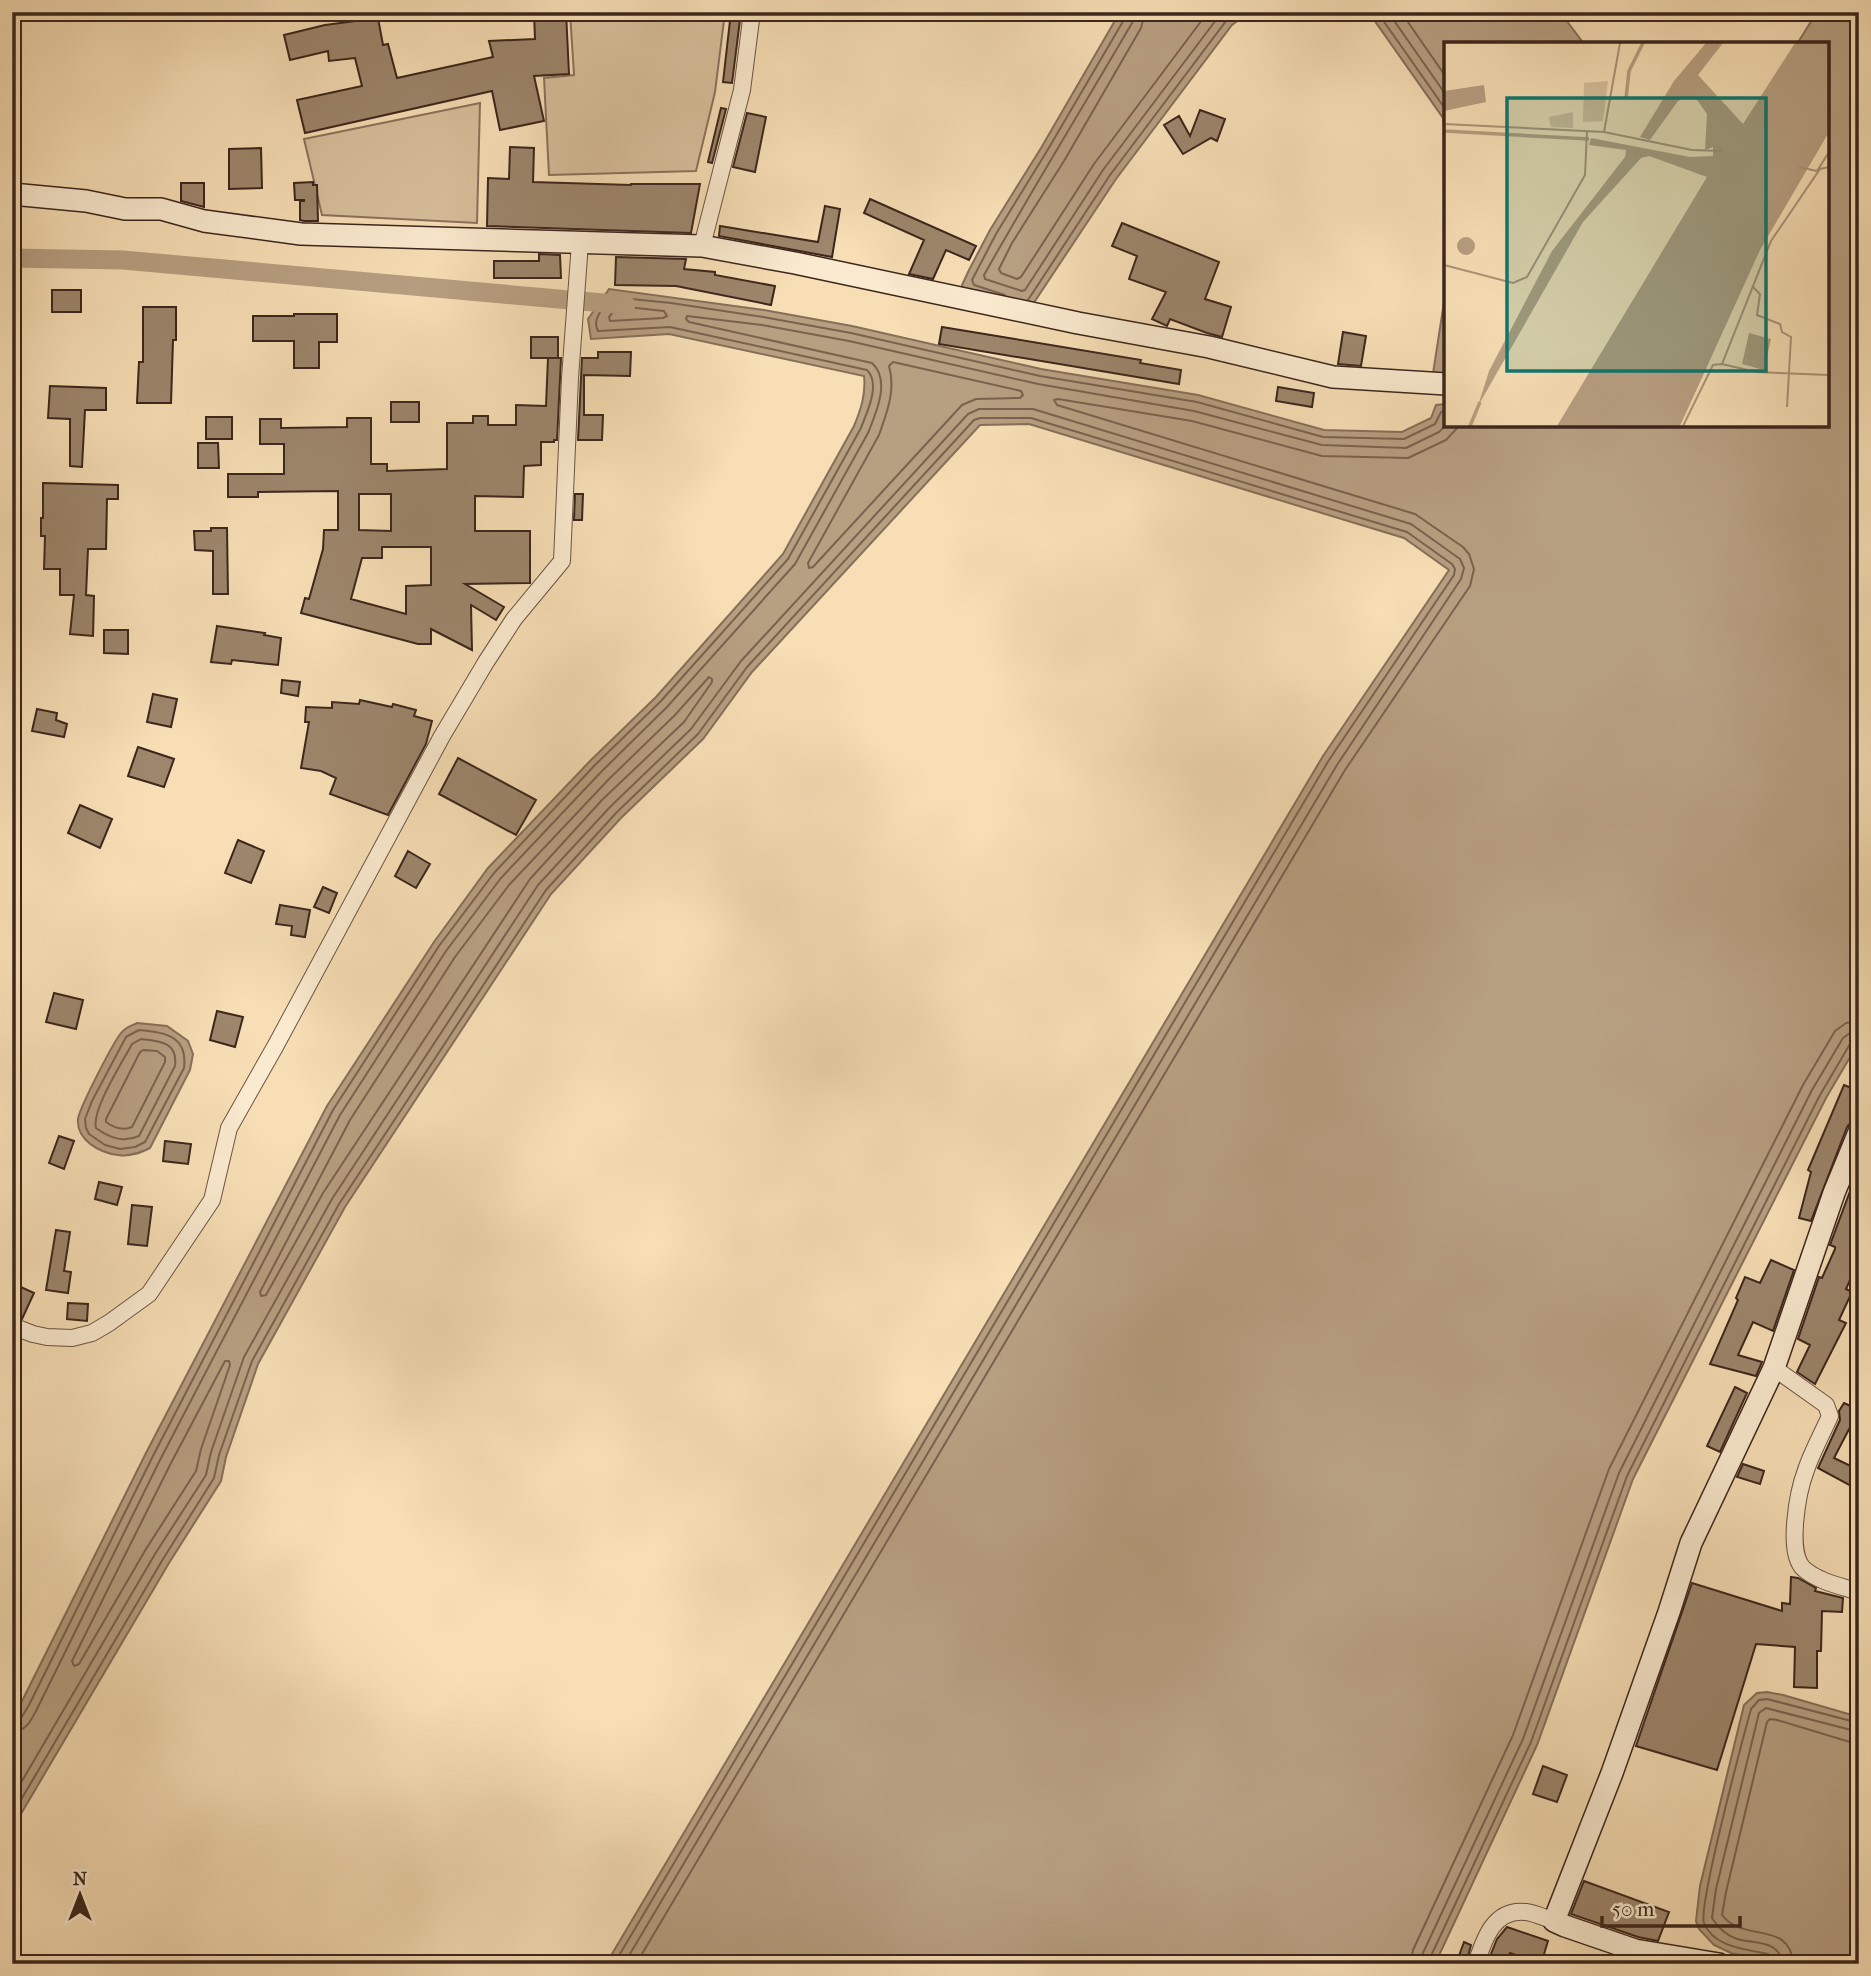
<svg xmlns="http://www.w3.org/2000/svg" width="1871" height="1976" font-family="'IM FELL French Canon',serif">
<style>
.green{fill:#d7bf9b;stroke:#8a725c;stroke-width:2}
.water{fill:#b79f81;stroke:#866f59;stroke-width:2}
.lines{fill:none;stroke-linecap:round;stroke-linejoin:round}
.shore{stroke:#7a624f;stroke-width:2}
.canal{stroke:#b79f81;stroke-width:19}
.building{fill:#9d866c;stroke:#3c261d;stroke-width:2;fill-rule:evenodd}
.street-casing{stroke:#6b5443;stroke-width:18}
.secondary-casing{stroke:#3c261d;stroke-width:24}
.street{stroke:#faeacf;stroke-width:16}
.secondary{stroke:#faeacf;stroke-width:21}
.inset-river{fill:none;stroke:#b79f81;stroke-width:3.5}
.inset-road{fill:none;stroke:#ac9478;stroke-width:2}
.view{fill:#0f766e;fill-opacity:0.15;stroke:#0f766e;stroke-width:3.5}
.inset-edge{fill:none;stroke:#3c261d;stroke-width:3.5}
</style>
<rect width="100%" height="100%" fill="#f7deb5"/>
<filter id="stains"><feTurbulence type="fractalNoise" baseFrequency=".00286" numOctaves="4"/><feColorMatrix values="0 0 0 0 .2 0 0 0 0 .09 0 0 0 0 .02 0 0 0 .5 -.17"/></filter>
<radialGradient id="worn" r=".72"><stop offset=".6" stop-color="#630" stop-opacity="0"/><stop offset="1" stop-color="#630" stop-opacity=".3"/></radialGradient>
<!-- green -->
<path class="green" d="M570,12H725L715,92L696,171L549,175L544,78L574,75Z
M480,103L477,223L322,215L304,139Z"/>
<!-- water -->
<path class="water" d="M1120,12H1249L1232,25L1116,179L1031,307L963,288L962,285L969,270L990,230L1041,148Z
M1343,12H1560L1584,44H1446V140L1443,118L1374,20Z
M1817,12H1859V1042L1826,1098L1633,1479L1537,1745L1435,1964H606L1323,756L1449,570L1404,538L1029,424L980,425L752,672L703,739L621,818L551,894L345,1207L258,1364L226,1457L221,1481L169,1563L12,1829V1721L147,1451L327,1106L434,942L488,868L590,761L656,697L783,554L854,426C861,409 866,394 864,376L669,334L591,339L588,319L609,289L764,310L852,326L1041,369L1198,395L1324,430L1402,432L1431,418L1436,405L1446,404V425H1827V44H1797Z
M1446,289V380H1432Z
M137,1023L167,1026L188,1041L193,1054L190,1070L150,1148C140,1153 130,1157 118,1155C100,1153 76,1140 78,1119C79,1109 116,1036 123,1031C126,1027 133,1025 137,1023Z
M1767,1692L1783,1695L1859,1717L1858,1964H1782L1731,1953L1714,1945L1699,1929L1696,1921L1700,1886L1744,1705L1757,1693Z"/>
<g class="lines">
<!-- shore -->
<path class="shore" d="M1135,12L1132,23C1083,107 1032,190 984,275L985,279L1022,291L1025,290L1103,170L1222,12
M1145,12L1141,28L1064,161L1012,243L999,269L1001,273L1017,279L1021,277L1094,164L1208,12
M1373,12L1380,16L1446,110
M1388,12L1446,95
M1401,12L1446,77
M1005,295L974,285L972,280L996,234L1047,151L1125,18L1126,12
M1028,300L1110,175L1226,21L1237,12
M618,306L664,311L667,316L663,318L610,321L609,317Z
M893,362L1021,391L1023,395L1020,398L976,399L962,405L813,567L809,568L808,563L879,435C887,412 896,390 889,366Z
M709,677L712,679V682L684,722L602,800L530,879L323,1193L266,1295L261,1296L260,1292L350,1120L455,957L509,885L609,779L675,715Z
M139,1030C165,1032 188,1036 184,1068L145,1142L135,1147L120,1149L105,1145L89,1134L86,1128L85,1119L92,1101L126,1037Z
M141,1039C160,1041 178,1042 175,1066L139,1136C123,1143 110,1138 96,1128C91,1111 123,1061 132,1044Z
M143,1050L157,1051L165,1057V1062L132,1127C122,1131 114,1128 106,1122V1119L140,1052Z
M225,1361H229L230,1365L201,1449L196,1471L146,1549L79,1664L74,1666L72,1661L171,1463Z
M12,1723L20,1720L29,1705L154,1454L333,1110L439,946L494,873L595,765L661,701L788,559L861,428C867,412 881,384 867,370L670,327L598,331C591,319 604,308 611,297L671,303L763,317L851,333L1040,376L1197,402L1323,437L1404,439L1435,424L1441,412L1446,411
M12,1732C27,1731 31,1720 37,1709L161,1458L340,1115L446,951L501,878L601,772L667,707L795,564L868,433C876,413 891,380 872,363L689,322L686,319L687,316L762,325L849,341L1038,384L1194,411L1322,445L1406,448L1439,432L1446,425
M12,1798L155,1554L206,1475L211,1452L244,1357L332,1199L538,885L610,807L691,729L741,661L968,414L979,409H1033L1411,524L1460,559L1464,568L1461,579L1337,765L624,1964
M12,1815L163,1559L214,1478L219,1455L252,1361L339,1204L546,890L616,813L698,734L747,667L974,420L980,418H1031L1407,532L1452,564L1455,569L1454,575L1329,760L614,1964
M636,1964L1345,770L1470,586L1474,569L1469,554L1463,547L1415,514L1057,405L1054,400L1058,399L1192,421L1322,456L1408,458L1446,440L1460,425
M1410,1964L1413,1950L1513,1735L1609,1469L1803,1085L1835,1031L1846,1023L1859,1021
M1421,1964L1422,1955L1523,1739L1619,1473L1812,1090L1843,1038L1850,1033L1859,1031
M1429,1964L1430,1958L1531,1742L1627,1476L1820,1095L1850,1044L1854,1041L1859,1040
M1773,1964V1958L1768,1954C1746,1949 1714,1948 1704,1923C1698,1906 1743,1738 1751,1709L1759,1700L1767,1699L1859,1723
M1782,1964C1781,1940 1755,1944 1737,1939C1726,1935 1718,1928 1712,1918L1716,1889L1759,1713L1766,1708L1859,1732
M1793,1964C1791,1920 1743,1943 1722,1915L1726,1892L1767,1722L1770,1719L1777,1720L1850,1742L1859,1743"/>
<!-- canal -->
<path class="canal" d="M12,258L123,260L626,305"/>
</g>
<!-- building -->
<path class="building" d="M534,12H566L569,74L534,76L544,121L500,130L492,91L305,133L297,100L362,86L355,58L329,61L328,51L290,60L284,35L325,25L378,18L383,45L388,44L397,78L493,57L489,41L535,39Z
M731,12H741L732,83L723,82Z
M721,108L726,109L712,163L708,162Z
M1200,110L1225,119L1217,141L1211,138L1183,154L1164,125L1179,116L1190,136Z
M747,113L766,117L755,172L733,167Z
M510,147L534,148L533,182L631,185V184H700L691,233L487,226L488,178L509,179Z
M261,148L262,188L229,189V149Z
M313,182V185H317L318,221H304L300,220V201H304V200H295L294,183Z
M181,183H204V207L181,201Z
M870,199L976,246L969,260L946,250L933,279L909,274L924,240L864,213Z
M825,206L840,209L832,257L719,236L720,226L818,242Z
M1122,223L1219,262L1205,299L1231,307L1222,337L1207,333L1170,319L1167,326L1152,319L1166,292L1129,279L1137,256L1112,246Z
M539,254L560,255L561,278H494V261H539Z
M616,257L686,259L684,269L715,272V275L775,286L771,305L676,286L615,285Z
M52,290H81V312H52Z
M143,307H176V340H173L171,403H137L139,362H143Z
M294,314H337V342H319V368H294V341H253V316H294Z
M942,327L1141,360L1140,363L1181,370L1179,384L939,344Z
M1343,332L1366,336L1361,366L1338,364Z
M531,337H558V358H531Z
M598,352H631L630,376L584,375V415H603L602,440H578L582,358H598Z
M548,358H561L557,440H554V442H541V465L524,466L523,497L475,496V531H530V583L465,584L504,607L496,620L471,605L472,650L431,629V644H418L301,613L305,598L309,599L323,549L324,530H338V491L258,492V497H228V474H284V444H260V419H281V428L347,427V418H371V464H387V471L447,469V423H473V416H488V425H516V405L546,406ZM359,494H391V531L359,530ZM382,547H431V585L406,586V614L351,599L362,558H382Z
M50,386L106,388V410H85L82,467L70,466V419L48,418Z
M1278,387L1314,393L1312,407L1276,401Z
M391,402H419V422H391Z
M206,417H232V439H206Z
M198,443H218L219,468H198Z
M43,483L118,485V499H107L106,549H88L86,595L94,596L93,636L70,634L74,595H60V569H44L45,536H41V518H43Z
M575,494H583L582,520H574Z
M211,528H227L228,594H213V551L195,550L194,531H211Z
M217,626L265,633L264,635L281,638L278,665L232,660L231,664L211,662Z
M104,630H128V654L104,653Z
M282,680L300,682L298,696L281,693Z
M153,694L177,699L171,727L147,722Z
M360,700L392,707L393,704L416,710L414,716L432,721L426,744L388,815L330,794L336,778L321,771L301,768L309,722H305L306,707L332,708V702L359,704Z
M37,709L57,713L56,720L67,724L64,737L32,731Z
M138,747L174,759L164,787L128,776Z
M458,758L536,800L516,835L439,794Z
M80,805L112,819L100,848L68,833Z
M238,840L264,851L251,883L225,873Z
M408,851L430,864L416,888L395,876Z
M323,887L337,893L329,913L314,907Z
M280,905L310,910L305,937L291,935L292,926L276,924Z
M54,993L83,1000L76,1029L46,1022Z
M217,1011L243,1017L235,1047L210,1040Z
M1844,1085L1859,1091V1119L1852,1121L1847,1127L1811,1221L1799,1218L1811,1172L1808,1170Z
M59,1136L74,1141L64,1169L49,1163Z
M165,1141L191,1144L188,1164L163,1161Z
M1859,1167V1260L1846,1289L1852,1292L1839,1320L1846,1323L1815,1384L1797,1372L1810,1345L1798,1339L1819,1277L1822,1278L1835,1249V1247L1830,1245Z
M99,1182L122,1187L117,1205L95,1199Z
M132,1205L152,1207L147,1246L128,1244Z
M56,1230L70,1232L64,1271L71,1272L68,1293L46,1290Z
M1771,1260L1794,1270L1773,1331L1753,1322L1738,1355L1762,1362L1756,1376L1710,1364L1738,1300L1736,1298L1745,1277L1760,1283Z
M12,1283L34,1293L22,1319L12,1316Z
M68,1303L88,1304L87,1321L67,1319Z
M1735,1387L1747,1393L1720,1452L1707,1446Z
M1844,1403L1859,1410L1834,1458L1859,1470L1851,1486L1818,1468L1840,1420L1839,1411Z
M1743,1464L1764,1471L1760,1484L1737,1477Z
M1791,1577L1798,1578L1816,1588L1815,1591L1843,1598L1842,1612L1822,1611L1821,1651H1817V1688L1794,1687L1795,1647L1756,1644L1717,1770L1636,1746L1692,1583L1782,1611V1603L1790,1604Z
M1543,1766L1567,1775L1557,1802L1533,1794Z
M1584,1881L1669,1912L1658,1941L1638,1937L1571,1914Z
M1507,1927L1548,1941L1541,1964L1510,1953L1509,1957L1524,1962L1523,1964H1487L1497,1939Z
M1464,1942L1471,1945L1466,1964H1456Z"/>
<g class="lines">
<!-- street casing -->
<g class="street-casing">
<path id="street" d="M702,246L742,90L752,12
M12,1326L33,1334L47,1337L72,1338L92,1333L109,1323L149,1294L212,1200L229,1128L276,1045L442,736L486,662L514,619L562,561L570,378L580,243
M1774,1368L1826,1405L1830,1416C1822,1434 1812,1452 1806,1470C1798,1491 1786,1553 1804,1569C1819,1582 1841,1586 1859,1592
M1476,1964C1484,1939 1494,1908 1526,1912C1535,1913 1545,1918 1554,1921"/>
</g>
<!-- secondary casing -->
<g class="secondary-casing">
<path id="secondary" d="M12,194L86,201L125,209H161L204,221L301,234L702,246L795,263L1078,323L1209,347L1333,377L1446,384
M1719,1964L1635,1950L1565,1926L1554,1921L1612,1773L1669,1612L1691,1543L1774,1368L1834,1193L1859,1132"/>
</g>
<!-- street -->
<use href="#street" class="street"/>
<!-- secondary -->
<use href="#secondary" class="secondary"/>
</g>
<!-- overview -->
<g transform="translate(1444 42)">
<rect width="385" height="385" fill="#f7deb5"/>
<path d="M164,39L159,79L139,80L140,41ZM129,70V86L107,85L105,75Z" fill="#d7bf9b"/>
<path d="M262,1H279L254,33L299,82L351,1H385V90L316,208L236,384H113L263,135L205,114L197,116L139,180L34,364L45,329L108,209L181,115L182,108L145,103L147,96L246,115L269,114V105L261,108L263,72L253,58L243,55L234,59L206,98L196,95L230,39ZM40,43L42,60L0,69V49ZM13 204a9 9 0 1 1 18 0a9 9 0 1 1-18 0ZM305,291L327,297L320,328L298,322Z" fill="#b79f81"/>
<path class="inset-river" d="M182,57L185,29L199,1M0,89L145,97M26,384L36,360"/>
<path class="inset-road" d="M0,82L160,90L248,108L278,109M160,90L176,1M355,125L373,129L385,110M385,125L376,127L327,199L278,322L312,330L385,333M0,223L69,241L83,235L141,133L143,89M309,245L316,252L313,273L336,282L338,290L347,295L343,365M239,384L269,323L278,322"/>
<path class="view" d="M63,56H322V329H63Z"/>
<rect width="385" height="385" class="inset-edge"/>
</g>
<!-- margin -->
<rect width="1871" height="1976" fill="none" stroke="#f7deb5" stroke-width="42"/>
<rect x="14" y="14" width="1843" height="1948" fill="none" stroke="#3c261d" stroke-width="3.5"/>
<rect x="21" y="21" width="1829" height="1934" fill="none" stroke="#3c261d" stroke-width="2"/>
<!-- north arrow -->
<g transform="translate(80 1895)" stroke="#faeacf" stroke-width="5" paint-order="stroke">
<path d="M0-5L12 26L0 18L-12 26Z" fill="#3c261d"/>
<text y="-10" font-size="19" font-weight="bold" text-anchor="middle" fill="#3c261d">N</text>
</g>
<!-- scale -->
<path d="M1602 1916v10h138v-10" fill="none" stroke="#3c261d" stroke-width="3.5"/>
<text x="1612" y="1916" font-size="21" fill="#3c261d" stroke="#faeacf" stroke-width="5" paint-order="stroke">50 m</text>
<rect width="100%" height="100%" filter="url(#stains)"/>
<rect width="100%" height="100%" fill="url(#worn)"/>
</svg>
